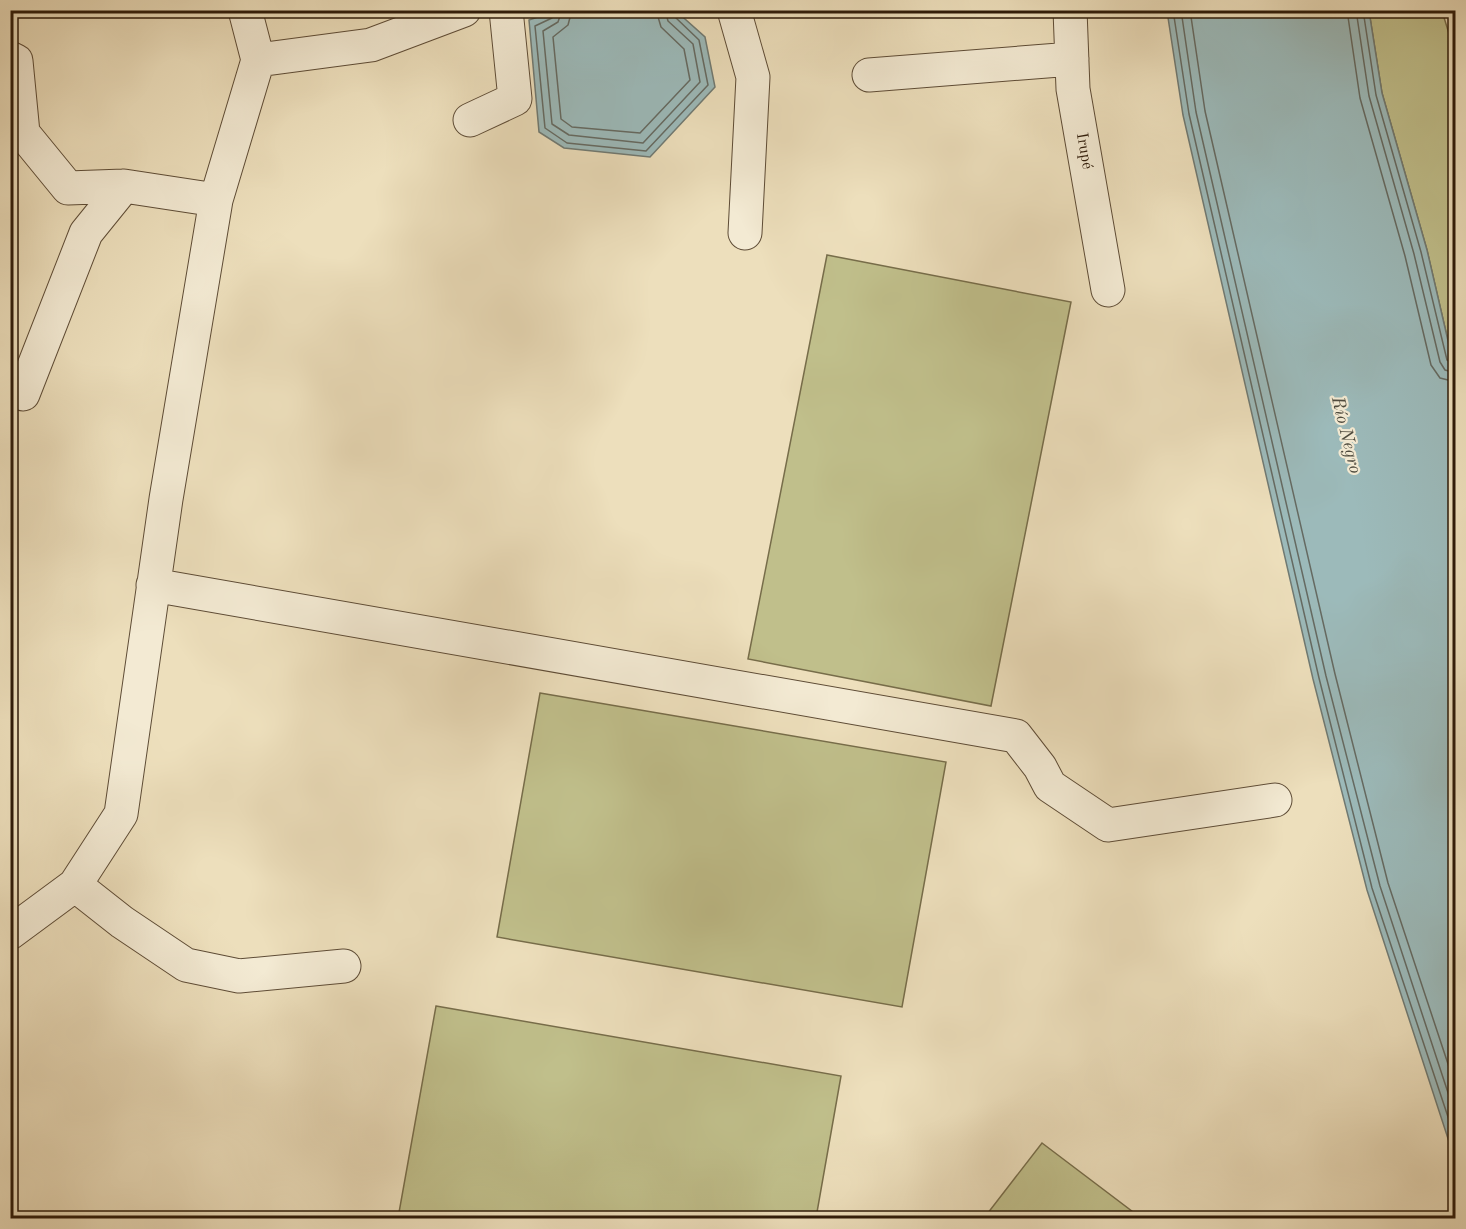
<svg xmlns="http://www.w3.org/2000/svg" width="1466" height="1229" font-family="'Old Standard TT',serif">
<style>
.green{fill:#c0bf8b;stroke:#776d4a;stroke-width:1.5}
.water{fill:#9cbaba;stroke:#707a73;stroke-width:1.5}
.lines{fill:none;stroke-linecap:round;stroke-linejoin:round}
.shore{stroke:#656a62;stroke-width:1.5}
.minor-casing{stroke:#5e4c36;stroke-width:35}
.minor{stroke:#f3ead3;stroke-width:33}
.labels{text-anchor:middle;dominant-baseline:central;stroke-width:4.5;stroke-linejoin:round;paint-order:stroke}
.street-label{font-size:16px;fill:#2e1b09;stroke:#f3ead3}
.water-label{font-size:18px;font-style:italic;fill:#4f4b3e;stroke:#f3ead3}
</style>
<rect width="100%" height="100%" fill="#eddfbc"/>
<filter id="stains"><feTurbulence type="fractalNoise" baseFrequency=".00333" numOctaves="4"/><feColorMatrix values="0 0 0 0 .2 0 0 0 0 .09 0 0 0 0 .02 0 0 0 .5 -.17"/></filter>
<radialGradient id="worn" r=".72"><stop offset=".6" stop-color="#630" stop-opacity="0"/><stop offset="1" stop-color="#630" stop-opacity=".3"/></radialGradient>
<!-- green -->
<path class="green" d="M1369,11H1442L1455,53V371L1427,250L1382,93Z
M827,255L1071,302L991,706L748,659Z
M540,693L946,762L902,1007L497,937Z
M436,1006L841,1076L816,1218H398Z
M1042,1143L1141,1218H984Z"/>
<!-- water -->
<path class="water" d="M556,11H676L705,37L715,87L650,157L564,148L539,132L529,20Z
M1167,11H1369L1382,93L1427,250L1455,371V1160L1367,890L1313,679L1183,115Z"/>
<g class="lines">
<!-- shore -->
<path class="shore" d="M555,10L552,18L535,26L545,128L567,143L646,151L708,85L699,40L675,17L673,10
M562,10L558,22L543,31L552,124L569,135L643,143L700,82L693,44L668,21L665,10
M572,10L568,25L553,37L561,119L572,127L640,133L690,80L684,49L661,27L656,10
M1173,10L1189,114L1319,678L1372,888L1456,1141
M1181,10L1196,112L1326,676L1380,886L1456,1117
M1190,10L1205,111L1335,674L1388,883L1456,1088
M1347,10L1360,98L1405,256L1431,365L1440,378L1456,382
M1356,10L1369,96L1414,254L1440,362L1445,370L1456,373
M1363,10L1376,95L1421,252L1447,360L1456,365"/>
<!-- minor casing -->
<g class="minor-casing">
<path id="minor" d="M245,10L258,60
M734,10L753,77L745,233
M1070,10L1073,89L1108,290
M10,58L16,61L23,133L68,188L124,186L216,200
M869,75L1072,59
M470,120L515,99L506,10
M23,394L86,233L124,186
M153,585L1016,736L1040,767L1050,786L1108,825L1275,800
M75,885L122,922L186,965L239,976L344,966
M10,933L75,885L121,814L166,499L216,200L258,60L371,45L464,10"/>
</g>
<!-- minor -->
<use href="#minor" class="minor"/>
</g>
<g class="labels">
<!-- street labels -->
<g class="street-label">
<text transform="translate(1084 151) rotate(80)">Irupé</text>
</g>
<!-- water labels -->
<g class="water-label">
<text transform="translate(1346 435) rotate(76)">Río Negro</text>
</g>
</g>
<!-- margin -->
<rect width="1466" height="1229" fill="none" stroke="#eddfbc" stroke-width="36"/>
<rect x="12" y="12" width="1442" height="1205" fill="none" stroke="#2e1b09" stroke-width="3"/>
<rect x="18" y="18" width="1430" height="1193" fill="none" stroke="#2e1b09" stroke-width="1.5"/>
<rect width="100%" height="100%" filter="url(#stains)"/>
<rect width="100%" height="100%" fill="url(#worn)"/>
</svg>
